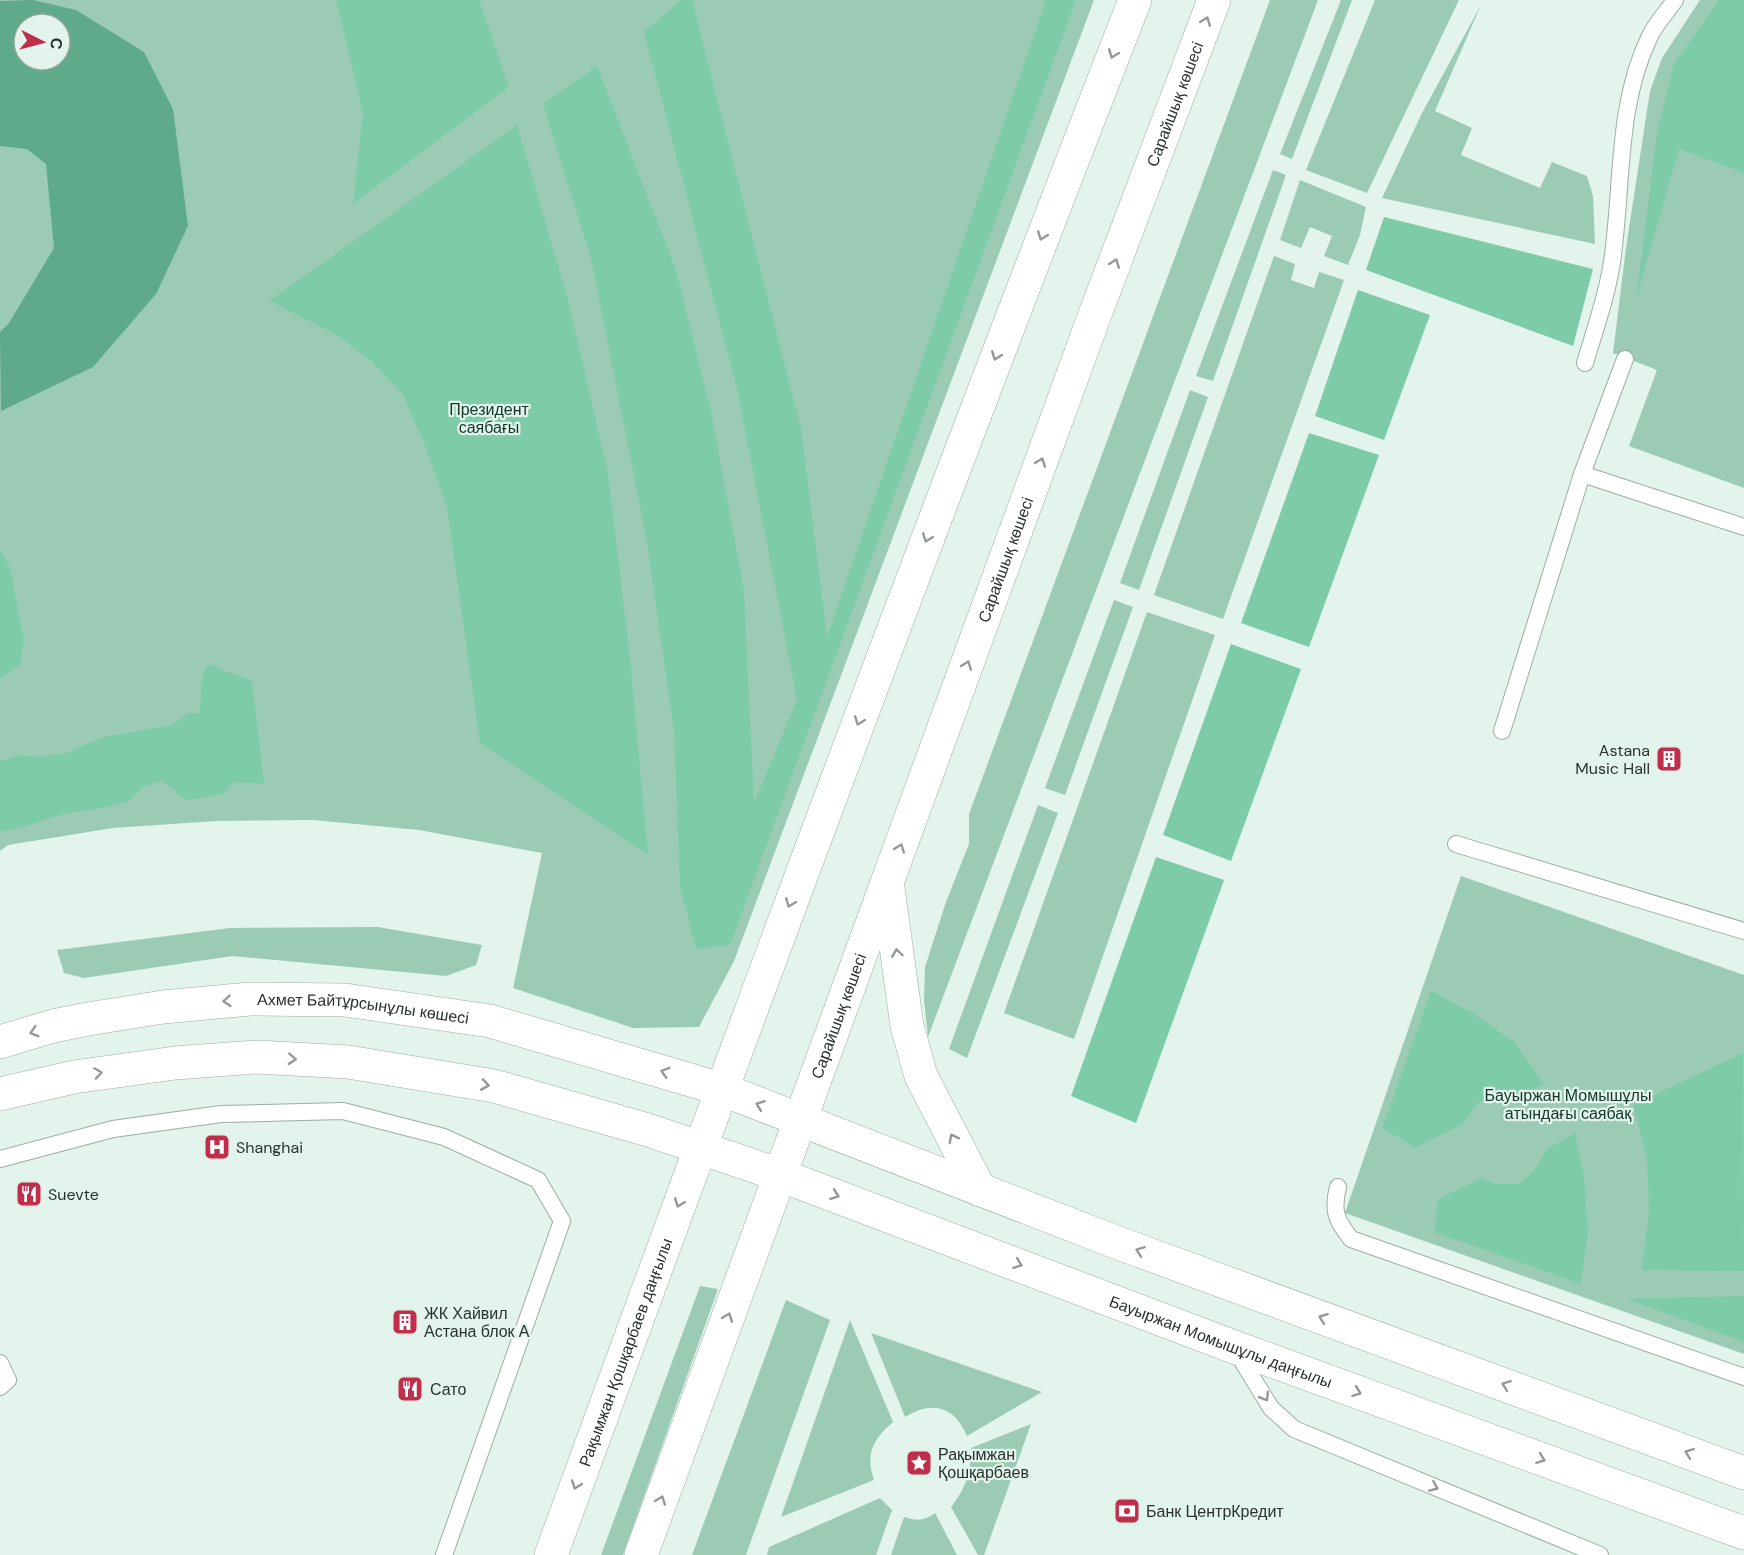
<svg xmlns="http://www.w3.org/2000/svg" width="1744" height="1555" font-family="'DM Sans',sans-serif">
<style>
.green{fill:#9ccbb5;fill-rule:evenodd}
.forest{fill:#7ecbaa}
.water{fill:#5eaa8a;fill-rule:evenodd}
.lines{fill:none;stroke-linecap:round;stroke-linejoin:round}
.lane-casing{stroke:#9bada4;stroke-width:18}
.secondary-casing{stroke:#9bada4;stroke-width:34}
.lane{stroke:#fff;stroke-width:16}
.secondary{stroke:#fff;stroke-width:33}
.oneway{stroke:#959897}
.labels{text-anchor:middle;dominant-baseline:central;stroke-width:4.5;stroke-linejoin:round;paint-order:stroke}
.street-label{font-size:16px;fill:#2b322f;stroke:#e2f4eb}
.park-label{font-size:16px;fill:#133629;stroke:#e2f4eb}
.poi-label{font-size:16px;fill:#2b322f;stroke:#e2f4eb;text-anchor:start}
</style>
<rect width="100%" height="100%" fill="#e2f4eb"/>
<!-- green -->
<path class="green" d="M0,0H1094L734,961L699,1027L633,1028L513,988L542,853L419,830L313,820L216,821L113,828L8,845L0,851ZM24,24H60V60H24Z
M1270,0H1318L928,1037L924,1000L925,967L946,902L969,844V814Z
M1341,0H1352L1292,159L1280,154Z
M1375,0H1459L1367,193L1306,170Z
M1700,0H1744V488L1629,446L1657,370L1613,353L1626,248L1650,91L1662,58Z
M1481,5L1435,111L1472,128L1461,155L1540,188L1552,162L1587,176L1593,196L1595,244L1382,198L1422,113Z
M1273,170L1286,175L1213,381L1196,376Z
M1300,180L1366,207L1360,235L1348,265L1324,256L1332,236L1310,227L1301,248L1280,240Z
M1274,256L1295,264L1291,280L1314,288L1319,272L1344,280L1223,619L1154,595Z
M1190,390L1208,397L1139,590L1120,583Z
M1114,600L1133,607L1065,795L1045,788Z
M1147,612L1215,635L1074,1039L1004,1013Z
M1038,805L1058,813L967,1058L949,1049Z
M1461,876L1744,975V1354L1345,1213Z
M378,927L482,945L476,965L446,976L232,956L84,978L64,973L57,950L230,928Z
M700,1286L718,1289L623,1555H601Z
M786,1300L830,1320L746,1555H692Z
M850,1320L893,1422C873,1439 865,1454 874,1480L781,1517Z
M871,1333L1042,1392L967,1436C955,1406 932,1400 905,1417Z
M1031,1424L984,1555H978L951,1507C966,1488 971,1472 971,1448Z
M880,1498L892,1510L876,1555H767L769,1547Z
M935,1513L957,1555H891L904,1517C917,1521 924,1521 935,1513Z"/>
<!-- forest -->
<path class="forest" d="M336,0H479L509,87L353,204L363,113Z
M681,0H692L801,429L827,637L1046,0H1076L730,945L696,949L680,885L674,730L646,537L591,259L543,104L597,66L676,270L711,411L744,590L754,803L797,700L738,393L644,32Z
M1719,0H1744V173L1679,149L1636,300L1657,134L1673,66Z
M517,125L568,299L608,473L630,658L648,855L480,743L447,507L424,443L402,393L373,363L337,335L269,301Z
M1384,217L1593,269L1573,346L1366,270Z
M1358,290L1430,315L1384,440L1315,416Z
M1309,433L1379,455L1309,647L1241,623Z
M0,549L10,568L24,640L20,665L0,678Z
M1231,644L1301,669L1231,861L1163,835Z
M208,664L252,681L264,784L235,782L223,794L186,800L162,781L143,787L128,802L93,810L67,813L29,825L0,832V761L18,755L39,757L66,753L103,737L172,725L188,713H200L202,677Z
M1156,857L1224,880L1136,1123L1071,1096Z
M1431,991L1473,1013L1514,1042L1544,1084L1519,1096L1498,1097L1479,1102L1462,1125L1414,1148L1402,1139L1382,1129Z
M1743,1053L1744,1271L1642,1270L1649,1209L1647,1159L1633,1105Z
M1575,1133L1584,1177L1588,1231L1581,1284L1434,1232L1438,1199L1482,1178L1495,1184H1519L1534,1171L1547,1149Z
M1744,1296V1342L1627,1299Z"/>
<!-- water -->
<path class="water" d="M33,0L76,10L144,52L173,109L188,226L156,294L93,367L1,411L0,332L9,323L54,248L46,164L27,149L0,146V1ZM24,24H60V60H24Z"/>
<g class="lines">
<!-- lane casing -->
<g class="lane-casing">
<path id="lane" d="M1585,363C1595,329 1607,296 1612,262C1623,187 1616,107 1649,38C1655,24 1667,12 1675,0
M1582,474L1625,359
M1502,731L1582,474L1744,527
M1456,844L1744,931
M0,1159L113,1129L221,1114L343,1111L444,1137L538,1180L562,1221L444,1555
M1338,1187C1332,1211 1336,1220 1351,1239L1744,1377
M1236,1351L1271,1408L1294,1429L1600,1555
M0,1363L8,1380L0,1387"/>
</g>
<!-- secondary casing -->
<g class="secondary-casing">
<g id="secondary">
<path d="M888,888L907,1026L921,1076L980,1190"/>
<path id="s1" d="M0,1042L53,1026L88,1019L163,1007L250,999L345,1000L490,1021L721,1089L1113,1241L1744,1473"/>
<path id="s2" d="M0,1094L74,1077L175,1063L257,1057L348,1062L494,1086L648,1130L780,1175L1234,1347L1744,1533"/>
<path id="s3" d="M551,1555C741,1035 933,516 1135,0"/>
<path id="s4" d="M641,1555L1094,317L1214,0"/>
</g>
</g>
<!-- lane -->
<use href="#lane" class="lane"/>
<!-- secondary -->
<use href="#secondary" class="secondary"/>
</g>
<!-- one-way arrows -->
<defs><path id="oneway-chevron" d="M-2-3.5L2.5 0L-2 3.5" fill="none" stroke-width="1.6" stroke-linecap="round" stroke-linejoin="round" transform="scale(1.5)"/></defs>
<g class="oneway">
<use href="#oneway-chevron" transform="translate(1206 21) rotate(-69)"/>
<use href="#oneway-chevron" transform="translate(1113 54) rotate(111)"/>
<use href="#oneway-chevron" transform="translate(1042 236) rotate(111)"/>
<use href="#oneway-chevron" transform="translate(1115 263) rotate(-69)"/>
<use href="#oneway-chevron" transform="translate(996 356) rotate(111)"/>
<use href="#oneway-chevron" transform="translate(1041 462) rotate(-70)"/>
<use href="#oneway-chevron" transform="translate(927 538) rotate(111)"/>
<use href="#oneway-chevron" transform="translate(967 665) rotate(-70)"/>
<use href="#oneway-chevron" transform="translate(859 721) rotate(111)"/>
<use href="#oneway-chevron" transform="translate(900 848) rotate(-70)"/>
<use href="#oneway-chevron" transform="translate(790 903) rotate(111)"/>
<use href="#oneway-chevron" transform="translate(897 953) rotate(-98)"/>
<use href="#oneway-chevron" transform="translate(227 1001) rotate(175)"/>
<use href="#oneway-chevron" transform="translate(34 1032) rotate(163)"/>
<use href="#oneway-chevron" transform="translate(292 1059) rotate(3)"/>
<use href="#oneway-chevron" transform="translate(665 1072) rotate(-163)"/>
<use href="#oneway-chevron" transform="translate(98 1073) rotate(-8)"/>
<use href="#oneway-chevron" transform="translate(485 1085) rotate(10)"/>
<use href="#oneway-chevron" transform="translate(760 1105) rotate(-159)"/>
<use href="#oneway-chevron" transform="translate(953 1138) rotate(-117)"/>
<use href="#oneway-chevron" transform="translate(835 1195) rotate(20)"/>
<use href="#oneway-chevron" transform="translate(679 1203) rotate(111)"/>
<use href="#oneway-chevron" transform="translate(1140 1251) rotate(-160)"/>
<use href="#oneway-chevron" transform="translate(1018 1264) rotate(21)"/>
<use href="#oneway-chevron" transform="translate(728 1317) rotate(-70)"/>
<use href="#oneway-chevron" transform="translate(1323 1318) rotate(-160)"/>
<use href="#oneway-chevron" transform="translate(1506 1385) rotate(-160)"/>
<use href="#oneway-chevron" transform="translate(1357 1392) rotate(20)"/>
<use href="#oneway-chevron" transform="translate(1265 1397) rotate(59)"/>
<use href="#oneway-chevron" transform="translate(1689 1453) rotate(-160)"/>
<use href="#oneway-chevron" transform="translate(1541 1459) rotate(20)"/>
<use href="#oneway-chevron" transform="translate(576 1485) rotate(110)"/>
<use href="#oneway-chevron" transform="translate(1434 1487) rotate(23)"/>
<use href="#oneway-chevron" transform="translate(661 1500) rotate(-70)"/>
</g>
<!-- icons -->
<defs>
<g id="building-square" transform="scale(1.35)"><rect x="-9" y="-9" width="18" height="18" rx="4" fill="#bf2e4b" stroke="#e2f4eb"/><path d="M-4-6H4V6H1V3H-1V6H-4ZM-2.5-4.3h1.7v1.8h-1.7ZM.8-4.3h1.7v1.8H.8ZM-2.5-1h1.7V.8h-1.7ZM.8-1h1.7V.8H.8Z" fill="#fff"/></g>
<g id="hospital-square" transform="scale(1.35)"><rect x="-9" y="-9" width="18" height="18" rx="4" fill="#bf2e4b" stroke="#e2f4eb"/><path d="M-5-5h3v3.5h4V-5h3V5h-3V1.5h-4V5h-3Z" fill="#fff"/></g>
<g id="restaurant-square" transform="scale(1.35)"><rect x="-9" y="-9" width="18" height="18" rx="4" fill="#bf2e4b" stroke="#e2f4eb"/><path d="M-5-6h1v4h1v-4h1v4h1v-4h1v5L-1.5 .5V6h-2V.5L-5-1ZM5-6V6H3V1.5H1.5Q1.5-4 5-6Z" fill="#fff"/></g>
<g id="sight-square" transform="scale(1.35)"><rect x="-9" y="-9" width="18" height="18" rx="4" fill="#bf2e4b" stroke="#e2f4eb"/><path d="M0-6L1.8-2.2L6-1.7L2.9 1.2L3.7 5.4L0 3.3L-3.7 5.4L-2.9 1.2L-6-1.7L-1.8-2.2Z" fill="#fff"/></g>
<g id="bank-square" transform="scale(1.35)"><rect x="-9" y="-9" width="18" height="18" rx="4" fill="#bf2e4b" stroke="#e2f4eb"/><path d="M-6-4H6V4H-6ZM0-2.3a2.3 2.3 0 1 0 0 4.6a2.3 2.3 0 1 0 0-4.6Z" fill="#fff"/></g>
</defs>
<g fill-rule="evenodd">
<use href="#building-square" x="1669" y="759"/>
<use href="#hospital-square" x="217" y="1147"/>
<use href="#restaurant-square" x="29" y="1194"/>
<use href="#building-square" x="405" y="1322"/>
<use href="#restaurant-square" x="410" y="1389"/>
<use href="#sight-square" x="919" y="1463"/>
<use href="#bank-square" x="1127" y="1511"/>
</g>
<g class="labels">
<!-- street labels -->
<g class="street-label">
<text stroke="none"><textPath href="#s4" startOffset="1546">Сарайшық көшесі</textPath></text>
<text stroke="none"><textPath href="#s4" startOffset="1060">Сарайшық көшесі</textPath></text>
<text stroke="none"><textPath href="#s1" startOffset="368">Ахмет Байтұрсынұлы көшесі</textPath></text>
<text stroke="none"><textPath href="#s4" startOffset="574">Сарайшық көшесі</textPath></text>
<text stroke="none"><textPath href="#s2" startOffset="1270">Бауыржан Момышұлы даңғылы</textPath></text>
<text stroke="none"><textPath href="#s3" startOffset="216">Рақымжан Қошқарбаев даңғылы</textPath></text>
</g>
<!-- park labels -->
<g class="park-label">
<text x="489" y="409">Президент<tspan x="489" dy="18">саябағы</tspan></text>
<text x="1568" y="1095">Бауыржан Момышұлы<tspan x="1568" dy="18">атындағы саябақ</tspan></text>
</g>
<!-- poi labels -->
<g class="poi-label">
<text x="1650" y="750" text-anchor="end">Astana<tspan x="1650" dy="18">Music Hall</tspan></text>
<text x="236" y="1147">Shanghai</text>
<text x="48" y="1194">Suevte</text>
<text x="424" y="1313">ЖК Хайвил<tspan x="424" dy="18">Астана блок А</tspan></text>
<text x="430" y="1389">Сато</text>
<text x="938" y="1454">Рақымжан<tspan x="938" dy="18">Қошқарбаев</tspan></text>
<text x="1146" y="1511">Банк ЦентрКредит</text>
</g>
</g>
<!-- north arrow -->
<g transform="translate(42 42) rotate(96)"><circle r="28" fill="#e2f4eb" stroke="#99a6a0" stroke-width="1.5"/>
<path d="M0-4.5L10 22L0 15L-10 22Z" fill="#bf2e4b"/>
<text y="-9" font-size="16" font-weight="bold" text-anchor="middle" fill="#2b322f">С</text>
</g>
</svg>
